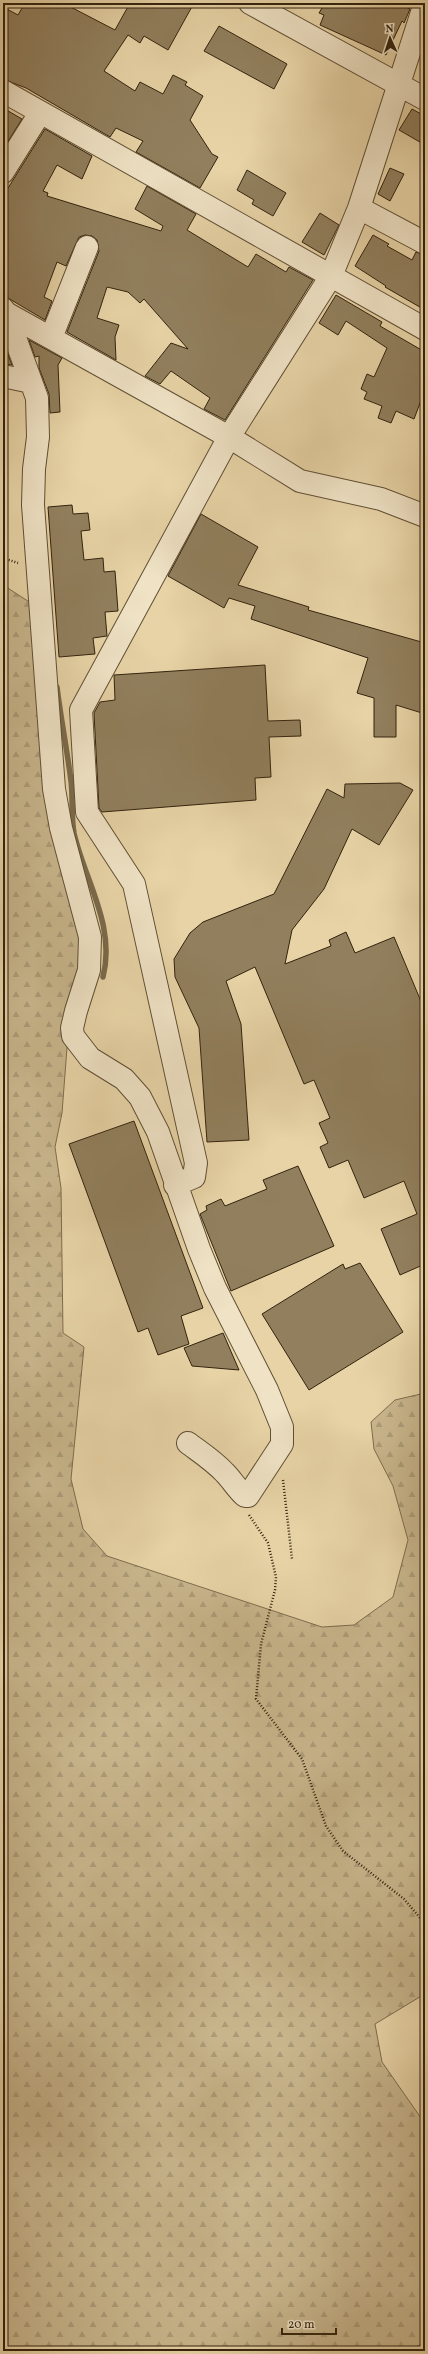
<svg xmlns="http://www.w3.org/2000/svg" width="428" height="2354" font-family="Vollkorn,serif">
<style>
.forest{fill:url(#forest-firs);stroke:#7e6c4d}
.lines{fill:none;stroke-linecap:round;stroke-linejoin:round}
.stream{stroke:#7a694a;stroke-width:5.5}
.building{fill:#917f5d;stroke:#33230e}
.minor-casing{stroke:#604f34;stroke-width:24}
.path{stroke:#33230e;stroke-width:2.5;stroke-dasharray:1 2;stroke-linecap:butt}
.minor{stroke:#efe2c5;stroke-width:22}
</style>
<defs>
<pattern id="forest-firs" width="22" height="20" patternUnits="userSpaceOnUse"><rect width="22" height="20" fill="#c8b58c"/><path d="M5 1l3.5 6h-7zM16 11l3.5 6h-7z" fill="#ac9b78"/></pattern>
</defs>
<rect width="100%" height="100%" fill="#e7d3a6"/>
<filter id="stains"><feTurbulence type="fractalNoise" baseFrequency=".005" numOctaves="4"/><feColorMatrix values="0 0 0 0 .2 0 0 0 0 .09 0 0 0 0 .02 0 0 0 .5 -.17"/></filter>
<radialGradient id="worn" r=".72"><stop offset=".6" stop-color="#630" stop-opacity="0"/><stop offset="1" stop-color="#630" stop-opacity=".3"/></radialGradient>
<!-- forest -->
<path class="forest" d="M3,585L34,605L87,945L69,1022L62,1113L55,1147L61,1188L63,1333L84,1347L71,1479L83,1529L107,1556L322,1627L354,1625L393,1597L408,1540L393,1486L374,1449L371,1422L395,1400L425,1393V1997L423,1995L375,2024L382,2062L421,2118L425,2119V2342L408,2351H3Z"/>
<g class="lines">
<!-- stream -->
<path class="stream" d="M57,687C61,719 67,750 71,781C73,798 71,816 74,833C85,881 116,926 103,977"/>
</g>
<!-- building -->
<path class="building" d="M25,3H63L115,30L130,3H194L168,50L144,36L140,43L128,35L104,71L135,91L140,82L163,94L173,75L187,82L185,85L203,96L190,120L212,154L218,157L200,188L136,152L143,141L116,128L110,137L26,88L3,79V7L18,15Z
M325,3H398L410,9L404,23L402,21L386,55L320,25L324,15L319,13Z
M219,26L287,64L274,89L204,51Z
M3,108L22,119L7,143L3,141Z
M412,109L425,116V145L399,130Z
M45,129L92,156L82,179L57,165L43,191L48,193L47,196L161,231L163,226L135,209L147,186L196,214L187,230L248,267L256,254L286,272L289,267L313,280L225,420L204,409L210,398L171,371L160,384L145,376L171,343L188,349L144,299L140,303L128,292L107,287L97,318L119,325L115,337L116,360L67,332L99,251L97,240L92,236L85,235L79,237L66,266L57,262L44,297L52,301L45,320L8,298L3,297V196Z
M390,168L404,174L390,201L378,194Z
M247,170L286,193L273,216L252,204L254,200L237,190Z
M320,213L339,225L324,255L302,242Z
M373,235L389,244L387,246L412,260L416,252L425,255V310L385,287L386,286L355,266Z
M336,295L382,322L380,326L425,352V390L414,419L396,411L391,423L378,418L382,406L364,399L367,392L361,389L367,374L374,377L387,348L346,321L338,335L319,323Z
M29,340L62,358L58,365L60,412L50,413L49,394L39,368V356L35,357Z
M7,352L12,365L3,364V357Z
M72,505L73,514L88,513L90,530L81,531L84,560L103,558L104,572L115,571L118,611L105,612L107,636L93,638L95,654L59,657L48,507Z
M201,514L258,547L238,585L309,607L308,610L425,643V703L422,713L396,705V737H374V698L357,693L368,658L251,619L255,606L229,598L224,608L168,576Z
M265,665L268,721L300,720L301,736L269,737L271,777L255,778L256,800L102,812L99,808L94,713L100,702L115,700L114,675Z
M400,783L413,790L379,845L352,829L324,889L292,930L285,964L331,946L329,940L346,932L355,953L394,937L425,1011V1264L400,1275L381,1229L417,1214L404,1181L364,1198L348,1160L329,1168L320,1147L328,1143L319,1123L330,1118L314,1080L304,1084L255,967L226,981L241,1024L249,1140L207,1142L199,1028L175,977L174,959L190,933L203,922L274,894L327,789L344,798L345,784Z
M134,1121L203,1308L181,1316L189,1344L158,1355L148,1328L138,1332L69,1144Z
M298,1166L334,1246L231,1291L200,1214L207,1210L206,1206L221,1199L225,1206L267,1189L263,1180Z
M360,1263L403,1332L309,1390L262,1314L343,1264L345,1269Z
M223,1333L239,1370L192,1366L184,1348Z"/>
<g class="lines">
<!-- minor casing -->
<g class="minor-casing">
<path id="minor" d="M250,3L425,99
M3,91L425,329
M3,172L40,113
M359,208L425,243
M3,309L6,313L229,437L300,481L381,499L425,516
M6,313L37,398L38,437L34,469L33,505L54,789L61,828L90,937L89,970L76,1011L72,1028L73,1036L90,1058L124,1079L140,1097L158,1132L199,1249L215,1288L267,1390L282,1427V1444L248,1496H245C237,1489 232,1480 225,1473C214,1461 200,1452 188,1443
M51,338L87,247
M3,376L31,382
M175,1185L194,1177L196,1163L134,884L87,812L81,710L229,437L331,276L359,208L425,3"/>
</g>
<!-- path -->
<path class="path" d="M3,558L18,563
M283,1480L292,1559
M249,1515L268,1543L276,1577L275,1590L261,1644L256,1699L302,1759L326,1826L343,1851L404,1899L421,1919L422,1935L425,1940"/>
<!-- minor -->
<use href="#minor" class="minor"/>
</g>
<!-- margin -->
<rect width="428" height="2354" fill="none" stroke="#e7d3a6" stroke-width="16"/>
<rect x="4" y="4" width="420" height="2346" fill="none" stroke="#33230e" stroke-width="2"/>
<rect x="8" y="8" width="412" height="2338" fill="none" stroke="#33230e"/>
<!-- north arrow -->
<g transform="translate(390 38) rotate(357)" stroke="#efe2c5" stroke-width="3" paint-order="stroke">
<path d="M0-3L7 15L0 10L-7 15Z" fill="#33230e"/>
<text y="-6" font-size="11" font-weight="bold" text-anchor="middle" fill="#33230e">N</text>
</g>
<!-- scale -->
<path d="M282 2328v6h54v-6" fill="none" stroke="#33230e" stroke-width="2"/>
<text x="288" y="2328" font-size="12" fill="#33230e" stroke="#efe2c5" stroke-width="3" paint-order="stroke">20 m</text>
<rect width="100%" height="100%" filter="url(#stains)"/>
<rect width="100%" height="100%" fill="url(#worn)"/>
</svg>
